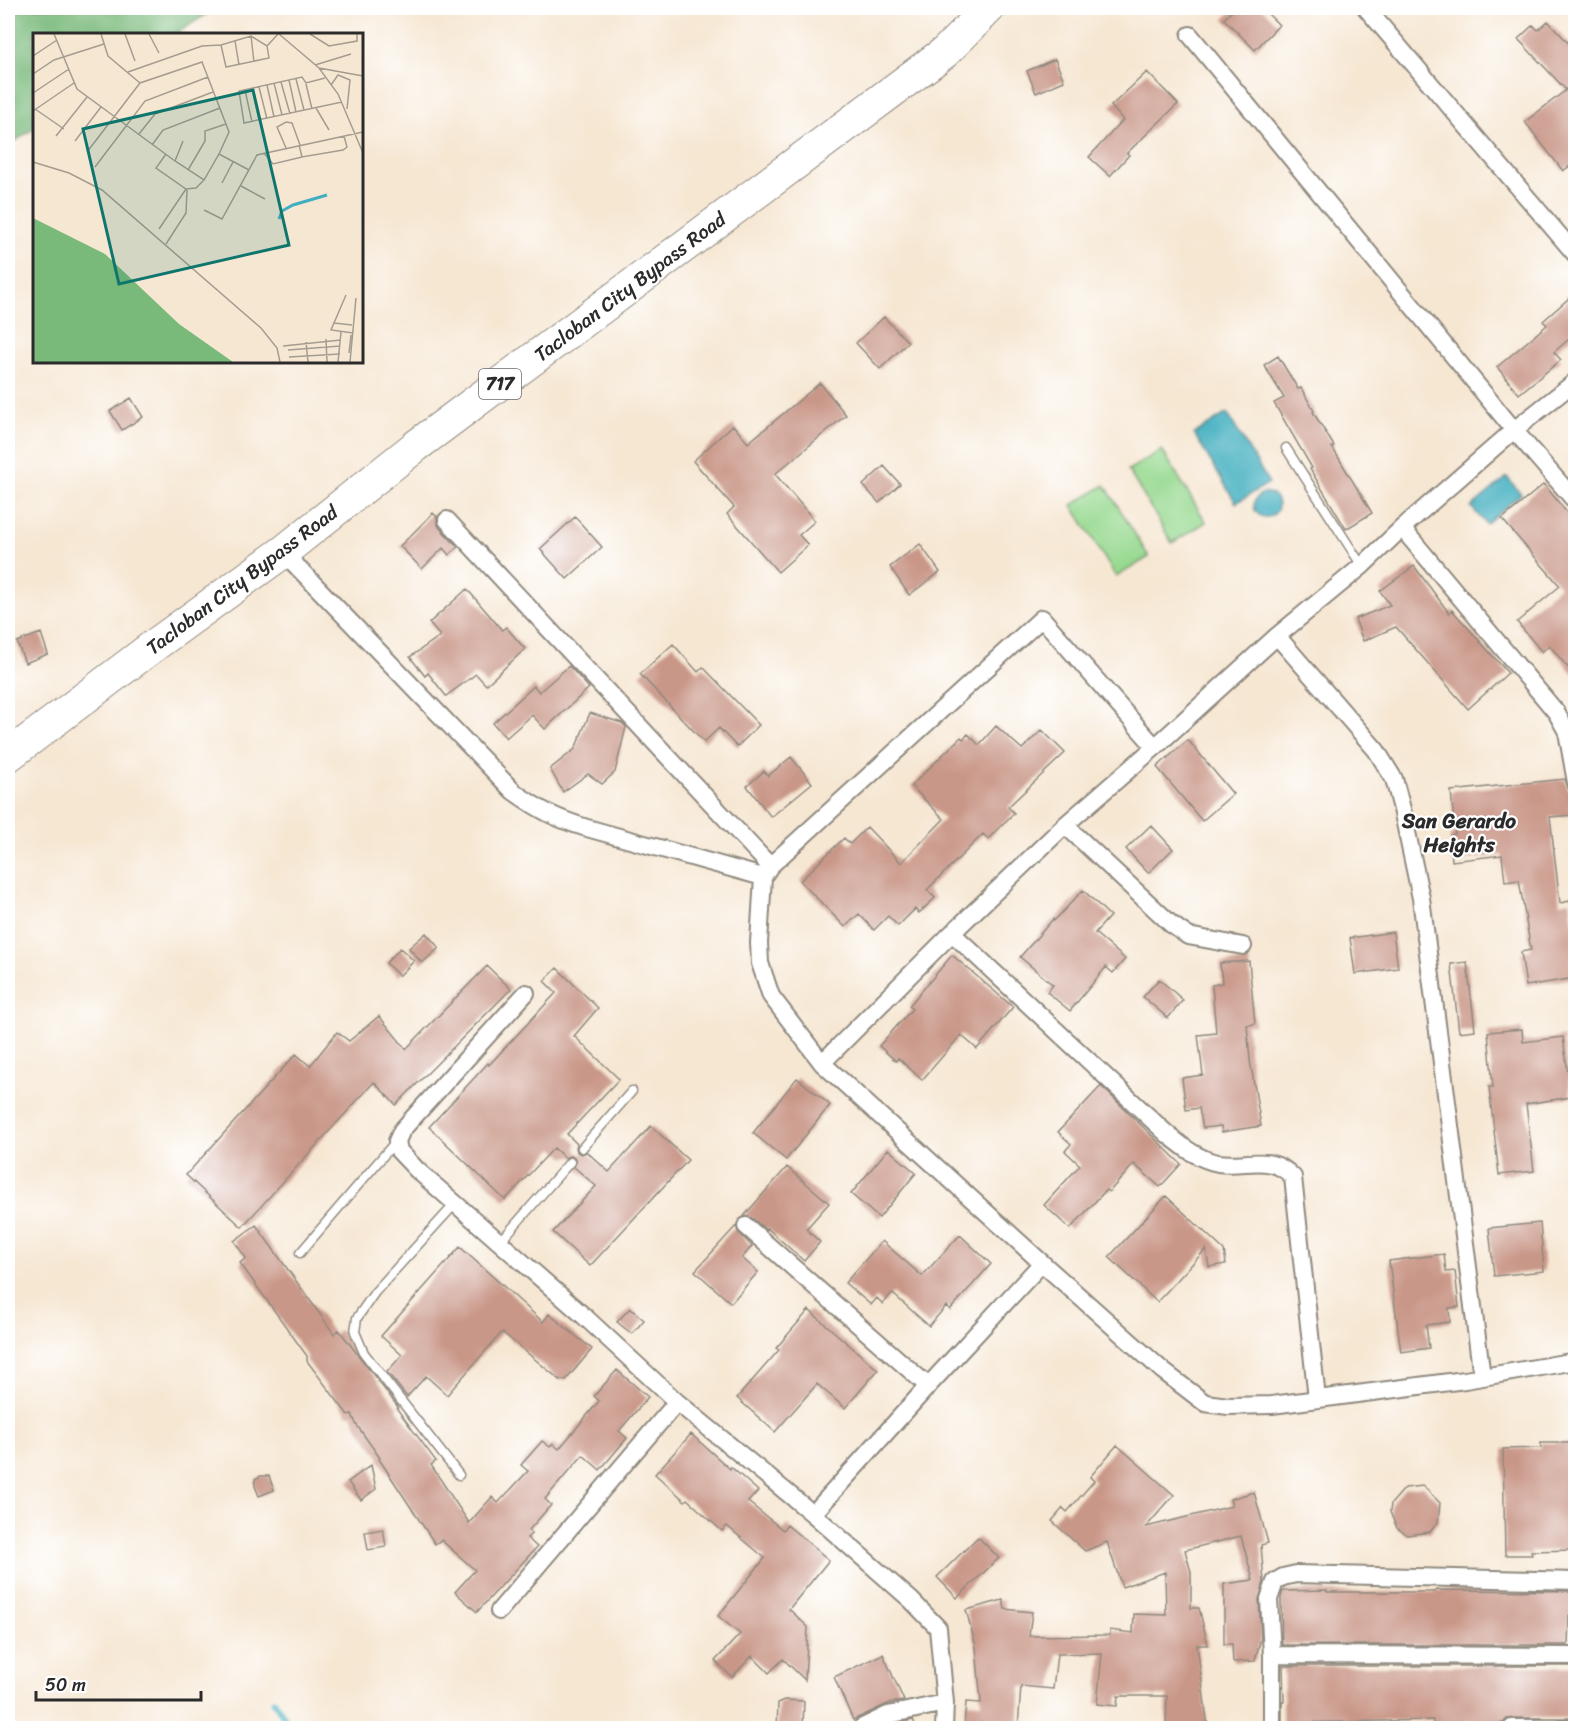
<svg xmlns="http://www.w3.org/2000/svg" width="1583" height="1736" font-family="Sriracha,sans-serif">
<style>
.green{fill:#97d990;stroke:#61825e;stroke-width:1.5}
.forest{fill:#79b97a;stroke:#527252;stroke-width:1.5}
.water{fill:#42afc0;stroke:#366d76;stroke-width:1.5}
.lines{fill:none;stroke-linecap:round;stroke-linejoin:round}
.stream{stroke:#42afc0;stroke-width:7}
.building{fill:#c99788}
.lane-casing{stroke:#90897f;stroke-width:11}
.street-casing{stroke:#90897f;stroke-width:20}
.highway-casing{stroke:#90897f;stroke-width:34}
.lane{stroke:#fff;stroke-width:8}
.street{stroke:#fff;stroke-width:16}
.highway{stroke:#fff;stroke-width:32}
.labels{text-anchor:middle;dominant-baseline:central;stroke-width:4.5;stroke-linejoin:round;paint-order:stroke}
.shield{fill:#fff;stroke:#6b6b6b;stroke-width:1.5}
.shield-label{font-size:18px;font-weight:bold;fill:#2b2b2b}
.street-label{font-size:20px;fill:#2b2b2b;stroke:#fff}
.neighbourhood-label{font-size:21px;font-weight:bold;fill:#2b2b2b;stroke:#fff}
.inset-river{fill:none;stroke:#42afc0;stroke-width:3}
.inset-road{fill:none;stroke:#a59c90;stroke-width:1.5}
.view{fill:#0f766e;fill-opacity:0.15;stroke:#0f766e;stroke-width:3}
.inset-edge{fill:none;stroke:#2b2b2b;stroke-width:3}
</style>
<rect width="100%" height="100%" fill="#fff"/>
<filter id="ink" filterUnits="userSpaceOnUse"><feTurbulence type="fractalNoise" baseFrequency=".0167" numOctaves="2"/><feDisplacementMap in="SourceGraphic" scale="12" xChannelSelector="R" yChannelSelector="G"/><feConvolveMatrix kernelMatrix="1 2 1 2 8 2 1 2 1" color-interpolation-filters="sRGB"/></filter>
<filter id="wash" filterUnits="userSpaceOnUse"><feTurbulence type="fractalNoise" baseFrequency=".008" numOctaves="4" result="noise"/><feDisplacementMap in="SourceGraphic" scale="24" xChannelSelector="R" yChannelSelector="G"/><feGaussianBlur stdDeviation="1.35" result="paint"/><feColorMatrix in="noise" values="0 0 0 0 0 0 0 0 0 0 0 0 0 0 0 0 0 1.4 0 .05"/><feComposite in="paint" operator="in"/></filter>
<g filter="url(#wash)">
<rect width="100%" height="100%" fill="#f6e7d3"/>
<!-- green -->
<path class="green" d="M1162,450L1206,522L1172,543L1128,470Z
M1105,485L1149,557L1116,577L1072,505Z"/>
<!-- forest -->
<path class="forest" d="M8,8H216L176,34H34V128L8,146Z"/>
<!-- water -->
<path class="water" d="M1227,413L1269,483L1236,503L1194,434Z
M1507,477L1521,494L1486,524L1471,507Z
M1254 505a12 12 0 1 1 24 0a12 12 0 1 1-24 0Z"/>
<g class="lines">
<!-- stream -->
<path class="stream" d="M274,1701L286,1720L307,1728"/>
</g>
<g id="blocks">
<!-- building -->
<path class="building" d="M1235,8H1262L1279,25L1255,50L1224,19Z
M1548,21L1575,50V162L1563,171L1525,122L1566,90L1518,39L1533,25L1538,30Z
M1055,59L1064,81L1036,93L1027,71Z
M1147,72L1178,104L1127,153L1129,155L1110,176L1089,157L1123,120L1111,106Z
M1575,293V334L1554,352L1561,360L1519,394L1497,367L1547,325L1543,321Z
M884,317L908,342L880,369L856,343Z
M1278,356L1298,389L1301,388L1314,411L1313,412L1334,446L1332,447L1372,513L1346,529L1310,469L1312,468L1274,403L1284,398L1264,365Z
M820,383L846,415L775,474L815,521L799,535L808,545L778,572L727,514L734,507L693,461L733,425L748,443Z
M131,398L143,417L122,430L110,411Z
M884,466L900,484L879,503L863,485Z
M1544,484L1575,523V676L1549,645L1542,652L1517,622L1560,586L1502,519Z
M433,513L437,517V522L439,527L458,547L449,555L443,548L422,569L400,546Z
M575,517L602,547L567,579L540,549Z
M920,544L940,572L909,595L890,567Z
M1414,566L1449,613L1452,610L1508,673L1468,709L1396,627L1363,641L1355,619L1390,605L1380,591Z
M467,589L502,630L506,627L525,649L486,685L476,674L446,696L428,673L425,676L410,657L440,636L429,623Z
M41,633L48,654L25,663L17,642Z
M673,644L698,672L703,667L759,725L737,747L719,728L704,742L640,674Z
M569,666L589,688L545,729L532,715L506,738L493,723L534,686L539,692Z
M590,713L622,723L626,727L615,772L602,784L588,774L563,792L550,769L575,749Z
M996,726L1022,749L1042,730L1065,753L1008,807L1014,813L988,839L983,834L927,890L935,898L919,913L915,909L898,926L888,916L874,930L859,914L845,927L800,881L844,838L850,844L867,827L901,863L944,819L911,786L961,737L963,739L968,734L979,745Z
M1188,740L1233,794L1202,821L1157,767Z
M791,757L812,783L771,817L747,786L764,771L768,776Z
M1565,779L1568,788L1570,790L1573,815L1550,817L1560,903L1570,901L1575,936V978L1526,986L1521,952L1531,950L1519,880L1505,882L1502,855L1452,861L1450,835L1455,834L1451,791Z
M1151,825L1173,849L1148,873L1126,849Z
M1083,890L1110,916L1095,933L1125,959L1113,973L1106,967L1070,1011L1047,992L1053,985L1020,957L1053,919L1054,921Z
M1393,932L1398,968L1355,974L1350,938Z
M426,933L439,948L422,963L409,948Z
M400,948L414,961L399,976L386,963Z
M952,955L1013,1007L977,1049L961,1035L922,1080L898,1058L896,1061L879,1046L912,1009L909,1006Z
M1249,961L1255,1024L1247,1025L1250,1060L1261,1126L1222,1132L1221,1126L1203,1128L1199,1108L1186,1110L1182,1078L1203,1075L1198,1035L1216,1033L1212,985L1222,983L1220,963Z
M1467,962L1475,1030L1459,1032L1451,964Z
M487,966L511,989L396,1105L374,1082L242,1227L186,1175L296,1054L310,1066L337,1032L349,1041L379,1016L406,1049Z
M557,968L598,1008L574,1036L619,1079L567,1134L577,1144L576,1147L577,1152L581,1154L587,1152L609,1172L651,1126L688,1160L590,1266L553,1232L596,1186L574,1167L576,1161L574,1157L569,1156L565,1158L554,1148L505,1200L429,1127L488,1063L489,1065L556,993L544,981Z
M1159,979L1183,1000L1168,1018L1143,997Z
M1522,1029L1523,1042L1563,1037L1571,1097L1526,1104L1534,1171L1499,1175L1489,1087H1493L1488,1032Z
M797,1078L830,1105L786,1160L753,1133Z
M1101,1086L1181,1164L1160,1187L1134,1164L1109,1192L1106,1190L1070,1229L1044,1205L1080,1165L1065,1151L1071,1144L1058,1132Z
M888,1149L916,1173L879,1218L851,1194Z
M787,1167L829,1203L806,1229L820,1242L804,1261L767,1228L766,1230L752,1218L744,1216Z
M1166,1196L1224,1250L1226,1264L1209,1267L1206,1249L1157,1302L1109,1257Z
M1540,1223L1544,1271L1494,1276L1489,1228Z
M256,1225L334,1334L339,1330L398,1407L397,1409L436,1461L431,1465L469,1523L492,1497L498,1503L528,1471L521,1465L542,1441L550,1447L553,1444L559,1449L599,1401L594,1396L617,1370L648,1397L619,1431L627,1438L600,1470L583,1455L545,1499L551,1505L529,1530L532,1533L527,1538L537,1547L477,1612L455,1592L475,1570L441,1540L435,1544L379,1459L380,1458L356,1424L352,1414L348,1415L307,1361V1356L240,1263L246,1258L234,1241Z
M736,1226L739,1233L752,1246L742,1258L758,1272L731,1303L695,1271Z
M960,1235L991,1264L950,1310L946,1306L929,1326L892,1293L883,1304L877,1298L871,1305L845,1283L882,1241L922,1276Z
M460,1247L543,1322L549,1314L592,1349L566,1380H560L502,1332L447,1395L426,1376L407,1397L387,1372L402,1355L381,1336Z
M1444,1254L1446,1272L1455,1271L1459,1307L1449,1308L1450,1322L1426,1325L1429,1348L1401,1352L1389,1261Z
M630,1308L644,1320L632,1334L617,1322Z
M809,1310L878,1370L845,1408L817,1384L775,1432L737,1398L779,1350L776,1348Z
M691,1434L730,1469L731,1467L758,1491L748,1502L783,1530L787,1525L829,1560L789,1609L808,1627L805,1680L783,1659L769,1673L752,1656L732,1677L715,1661L740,1634L718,1616L765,1558L727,1526L722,1531L687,1499L685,1501L655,1474Z
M1541,1443H1570L1573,1550L1531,1551L1532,1555H1505L1503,1449L1541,1448Z
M1117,1445L1174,1495L1146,1527L1232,1506L1230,1499L1254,1492L1268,1543L1261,1545L1264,1582L1259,1599L1261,1638L1255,1661L1233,1662L1232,1644H1224V1584L1253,1580L1241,1536L1185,1550L1191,1572V1608H1199L1208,1645H1197L1208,1728H1166L1167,1696H1118L1117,1706L1097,1704L1102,1653L1057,1654L1053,1689L1021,1686L1018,1728L964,1727L966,1702L981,1703L976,1647L966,1610L1003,1600L1005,1609L1032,1612L1029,1636L1110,1635V1630L1133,1633L1134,1614L1166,1615L1165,1572L1122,1587L1107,1542L1085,1551L1052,1521L1063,1508L1067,1512L1094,1481L1090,1477Z
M371,1465L376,1489L361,1500L348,1482Z
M261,1476H269L274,1490L259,1496L255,1486V1479Z
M1423,1486L1440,1503L1438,1522L1430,1532L1407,1535L1397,1528L1390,1512L1391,1504L1405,1488Z
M383,1529L386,1547L368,1550L365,1532Z
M978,1537L999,1558L957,1598L937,1577Z
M1327,1590V1592H1435L1436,1590L1575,1591V1616H1569L1568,1645H1282L1281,1598L1283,1591Z
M883,1654L904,1701L890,1703L853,1720L834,1677Z
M1283,1666H1575V1718H1512L1507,1719L1503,1723L1433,1725V1720L1282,1723V1702H1284Z
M785,1700L804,1701L803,1728H777L778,1703Z
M913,1720L917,1728H892L891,1725Z"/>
</g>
</g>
<g filter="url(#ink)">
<use href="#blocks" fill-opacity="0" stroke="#90897f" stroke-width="1.5"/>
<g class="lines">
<!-- lane casing -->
<g class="lane-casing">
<path id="lane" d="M1286,448L1362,566
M582,1148L632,1091
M455,1204L375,1292L357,1318L355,1332L364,1353L459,1475
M500,1242L570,1162
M300,1253L396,1141"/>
</g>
<!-- street casing -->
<g class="street-casing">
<path id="street" d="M1366,8L1576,255
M1190,35L1514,430L1576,502
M447,520L770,866
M1402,528L1556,712L1567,732L1576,782
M283,552L513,791C539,810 557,819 587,828L763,877
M1277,636L1376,750L1394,779L1402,809L1421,898L1482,1377
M1065,825L1171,924L1188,936L1243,946
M952,933L1166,1133C1182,1146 1197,1159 1218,1163C1247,1167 1271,1153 1293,1177L1317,1399
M526,993L402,1130L397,1141L399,1151L417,1170L585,1317L677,1402L813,1514L911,1600L938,1628L945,1703L944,1728
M822,1063L771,996L760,963L759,943L763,877L770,866L1042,618L1155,747
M746,1226L928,1386
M1042,1263L1163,1371L1205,1403L1228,1406L1272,1405L1465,1380L1576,1361
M813,1514L928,1386L1042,1263L822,1063L952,933L1065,825L1155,747L1277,636L1362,566L1402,528L1514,430L1576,381
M499,1611L677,1402
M1272,1655L1576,1656
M861,1728L888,1715L945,1703
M1272,1728V1655L1269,1599L1275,1582L1283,1577L1296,1574L1576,1581
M1512,1728H1576"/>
</g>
<!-- highway casing -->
<g class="highway-casing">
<path id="highway" d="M8,756L152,647L283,552L416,446L945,52L989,8"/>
</g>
<!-- lane -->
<use href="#lane" class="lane"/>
<!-- street -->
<use href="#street" class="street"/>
<!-- highway -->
<use href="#highway" class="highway"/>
</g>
</g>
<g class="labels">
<!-- shield labels -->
<rect class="shield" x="479" y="369" width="42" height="30" rx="4.5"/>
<g class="shield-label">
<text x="500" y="384">717</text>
</g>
<!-- street labels -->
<g class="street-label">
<text transform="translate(630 287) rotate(-37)">Tacloban City Bypass Road</text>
<text transform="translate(242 580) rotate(-37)">Tacloban City Bypass Road</text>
</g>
<!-- neighbourhood labels -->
<g class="neighbourhood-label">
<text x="1459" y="821">San Gerardo<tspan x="1459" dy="24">Heights</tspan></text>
</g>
</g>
<!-- overview -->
<g transform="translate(33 33)">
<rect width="330" height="330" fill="#f6e7d3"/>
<path d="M0,185L72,221L146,291L200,329H0Z" fill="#79b97a"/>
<path class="inset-river" d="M246,186L249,178L260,172L294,162"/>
<path class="inset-road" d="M21,1L44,56L142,128L171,147L186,121L216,137M68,1L75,23L107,50M92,1L102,28M116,1L126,20M246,1L286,35L305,61L330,120M277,1L296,13L324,8V1M218,3L221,29M202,8L206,32M188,12L193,34L236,25L234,13M0,23L24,7M282,32L318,21M286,35L330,43M95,39L169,13L188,12L218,3L234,13L245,1M0,41L21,27L71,11M292,45L273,50L269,44L206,58L211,90L309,69M263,46L271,77M256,47L263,79M248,49L257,81M241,50L249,82M273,51L279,76M234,52L241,84M298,52L305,42L317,47L314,76M226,54L234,86M219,56L226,87M212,57L219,89M0,60L36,36M283,75L296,97M2,76L31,96M0,78L41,50M106,101L122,81L180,59M23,103L54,64M42,108L68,74M119,112L130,97L187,75M266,112L269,124L310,117L314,114L311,103M253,115L244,94L253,89L259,90L267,112M54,119L107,50L169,29L196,99L186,121M231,120L240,131L269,124M133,121L123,135L153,156L163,155L171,147M142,128L150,108M0,129L36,140L69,157L228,295L244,315L247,329M62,134L112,68L175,44M155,137L172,108V98L193,91M189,150L200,129M208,153L232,166M171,177L189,186L224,122L330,99M126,196L153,156M133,211L153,180L154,157M313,262L298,297L320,300M301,290L319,292M293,306L294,329M273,309L275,329M250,313L308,307M255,317L307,313M316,320L318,302M256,324L307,321M305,329L308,299M317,329L323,265"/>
<path class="view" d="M220,57L256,212L86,251L50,96Z"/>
<rect width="330" height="330" class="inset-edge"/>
</g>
<!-- margin -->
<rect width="1583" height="1736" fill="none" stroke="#fff" stroke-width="30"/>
<!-- scale -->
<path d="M36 1691v9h165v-9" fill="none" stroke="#2b2b2b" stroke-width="3"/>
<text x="45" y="1691" font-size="18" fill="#2b2b2b" stroke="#ffffff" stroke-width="4.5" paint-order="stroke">50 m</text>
</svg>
